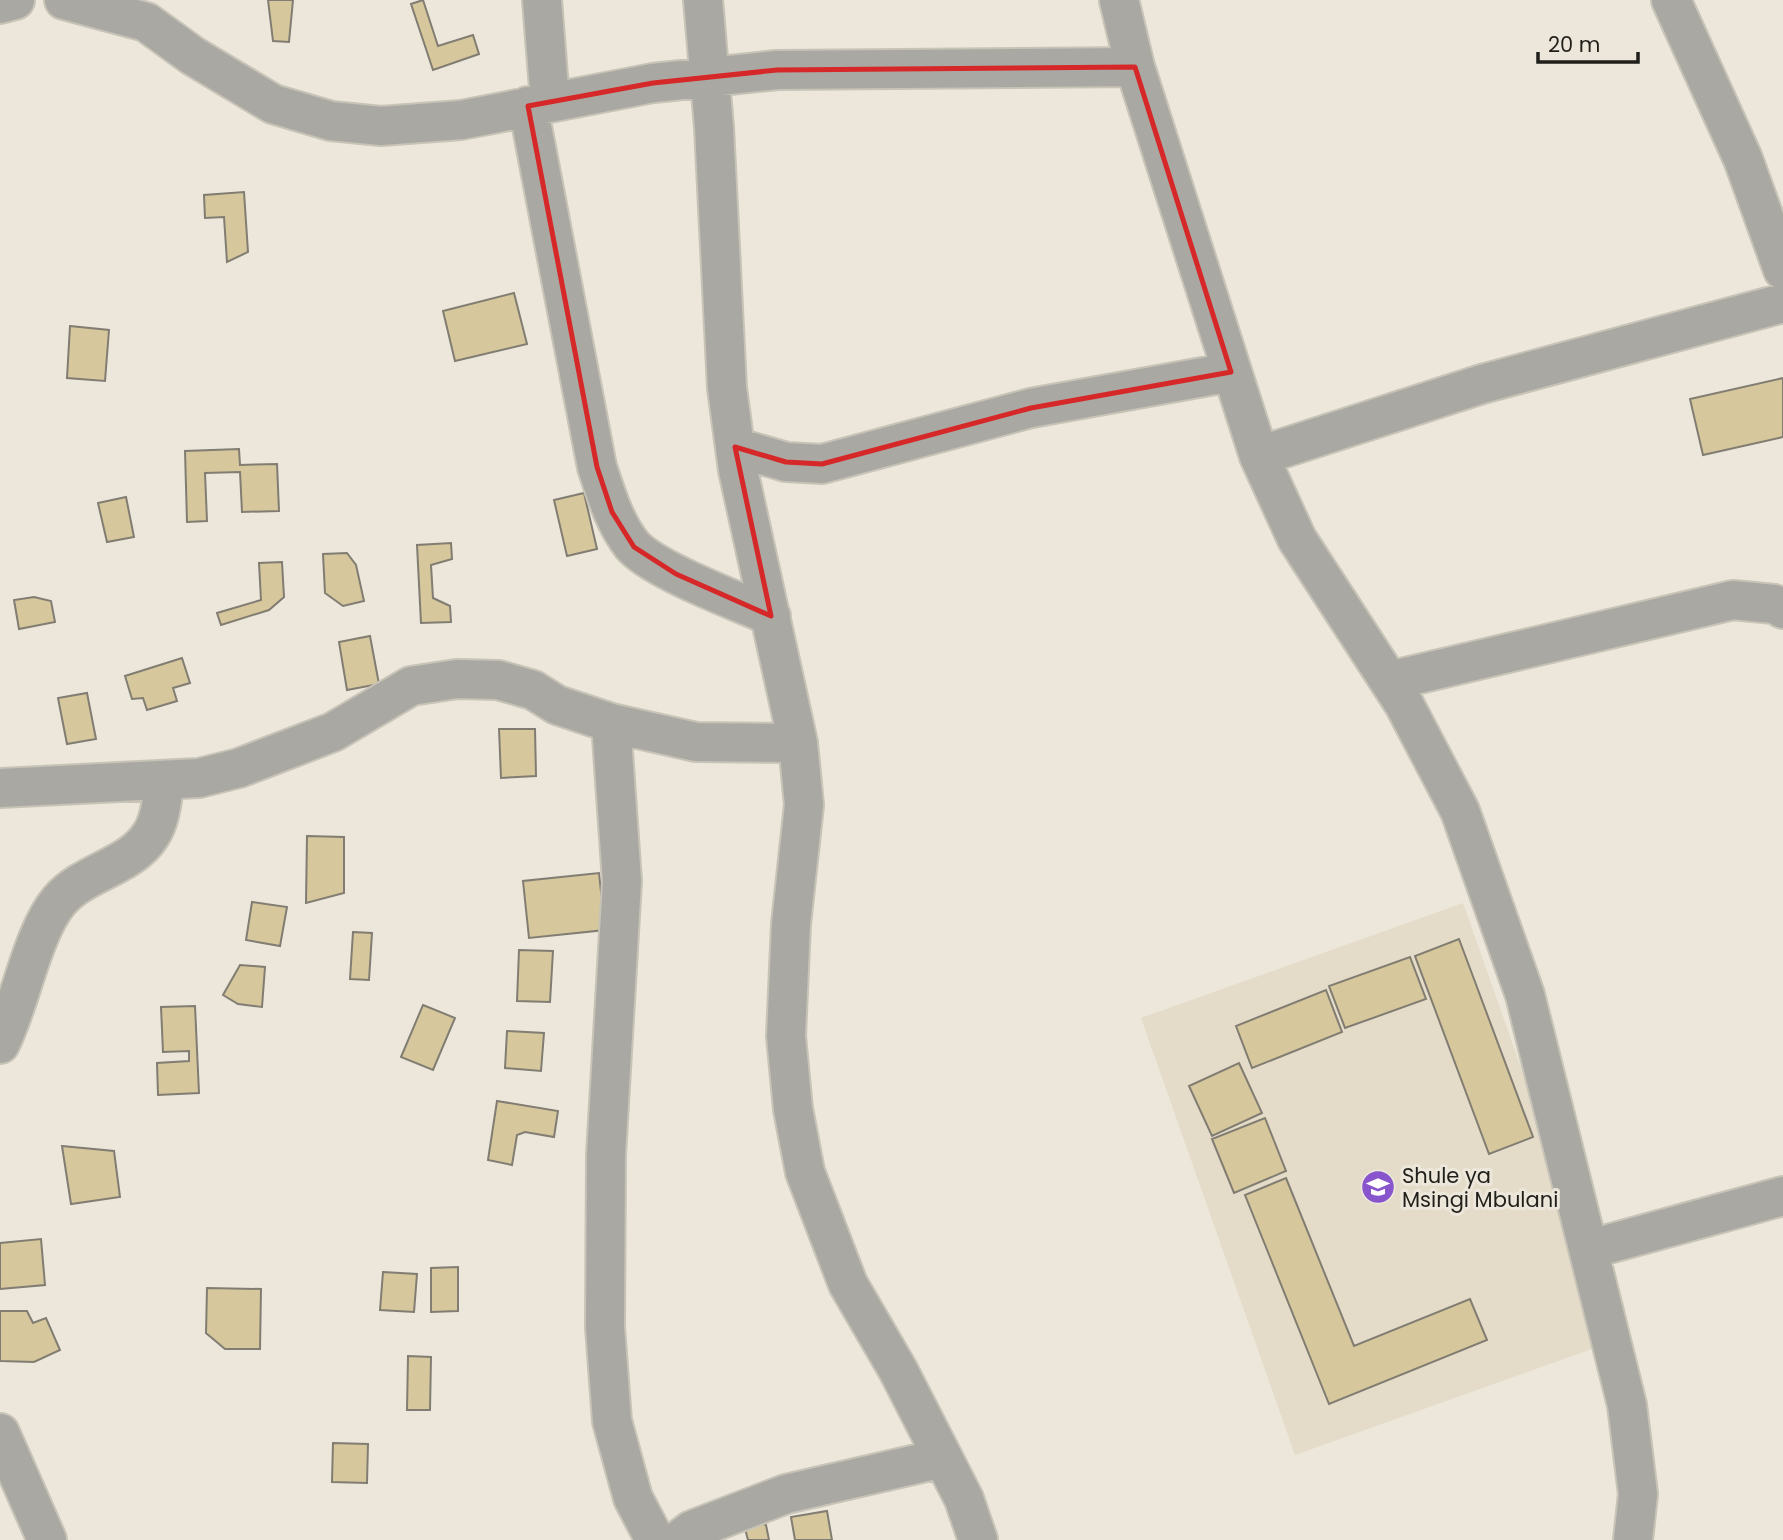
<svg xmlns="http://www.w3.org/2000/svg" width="1783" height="1540" font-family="Poppins,sans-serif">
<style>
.built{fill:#e4dcc9}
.building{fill:#d6c79c;stroke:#827d72;stroke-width:2}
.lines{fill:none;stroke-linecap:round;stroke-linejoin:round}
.minor-casing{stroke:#c7c3b7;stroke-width:42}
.minor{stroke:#aaa8a3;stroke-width:38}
.marked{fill:none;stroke:#d62828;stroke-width:5;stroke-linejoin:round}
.labels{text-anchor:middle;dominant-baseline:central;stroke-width:6;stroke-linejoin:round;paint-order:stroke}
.poi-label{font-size:21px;fill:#201f1a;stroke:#ece7da;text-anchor:start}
</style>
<rect width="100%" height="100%" fill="#ece7da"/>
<!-- built -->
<path class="built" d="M1463,903L1617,1340L1295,1455L1141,1018Z"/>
<!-- building -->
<path class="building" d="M268,0H293L289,42L273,41Z
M423,0L438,46L473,35L479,54L433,70L411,4Z
M244,192L248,252L227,262L224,217L205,218L204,195Z
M514,293L527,344L455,361L443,311Z
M70,326L109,330L105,381L67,378Z
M1783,378V437L1703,455L1690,399Z
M239,449L240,465L277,464L279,511L242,512L240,472L205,473L207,521L187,522L185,451Z
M584,493L597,549L567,556L554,500Z
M126,497L134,537L107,542L98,503Z
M451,543L452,559L431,565L433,598L450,606L451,622L421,623L417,545Z
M347,553L356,565L364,601L343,606L325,593L323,554Z
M282,562L284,597L269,610L221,625L217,613L261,600L259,563Z
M34,597L51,601L55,622L19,629L14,600Z
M370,636L379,684L347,690L339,642Z
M182,658L190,683L173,688L177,701L147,710L143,698L132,699L125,676Z
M87,693L96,739L67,744L58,698Z
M499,729H535L536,776L501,778Z
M307,836L344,837V893L306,903Z
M599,873L605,930L529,938L523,881Z
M252,902L287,907L280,946L246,940Z
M353,932L372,933L369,980L350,979Z
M1459,939L1533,1137L1489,1154L1415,956Z
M519,950L553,951L550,1002L517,1001Z
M1410,957L1426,999L1345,1028L1329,986Z
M240,965L265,967L262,1007L238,1004L223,995Z
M1326,990L1342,1032L1252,1068L1236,1026Z
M423,1005L455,1018L433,1070L401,1057Z
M195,1006L199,1093L158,1095L157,1063L189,1061V1051L163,1052L161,1007Z
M507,1031L544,1033L541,1071L505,1068Z
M1239,1063L1262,1113L1212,1136L1189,1086Z
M497,1101L558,1111L554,1137L525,1132L517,1135L512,1165L488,1160Z
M1265,1118L1286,1171L1234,1193L1212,1139Z
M62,1146L114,1151L120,1197L71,1204Z
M1286,1178L1354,1346L1470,1299L1487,1340L1329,1404L1245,1195Z
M41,1239L45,1285L0,1289V1243Z
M458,1267V1311L431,1312V1268Z
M383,1272L417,1274L414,1312L380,1310Z
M207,1288L261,1289L260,1349H225L206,1333Z
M0,1311H27L33,1323L46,1318L60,1350L34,1362L0,1361Z
M408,1356L431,1357L430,1410H407Z
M333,1443L368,1444L367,1483L332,1482Z
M827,1511L832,1540H795L791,1517Z
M742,1517L766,1525L769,1540H748Z"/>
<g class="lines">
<!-- minor casing -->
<g class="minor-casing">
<path id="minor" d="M64,0L146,22L193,56L273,104L331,121L381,126L461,120L653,83L777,70L1135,67
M542,0L550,101
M703,0L714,127L727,388L738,470L798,743L804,805L791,924L786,1036L793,1109L805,1172L848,1284L898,1370L964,1499L978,1540
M1119,0L1135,67L1259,456L1297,539L1404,704L1460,811L1525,995L1627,1405L1638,1494L1633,1540
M1671,0L1743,159L1783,270
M0,4L15,0
M528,106L597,467C606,494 614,522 632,545C653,570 738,601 771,616
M735,447L786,462L822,464L1031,408L1231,372
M1259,456L1482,384L1783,303
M1389,681L1733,600L1774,604L1783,609
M611,723L622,881L606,1155L605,1327L612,1421L633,1498L655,1540
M0,788L199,778L239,768L333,732L411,686L457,679L498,680L533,690L557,705L611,723L696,742L798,743
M0,1044C20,1005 32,933 59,901C83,872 130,867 150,836C161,820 162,798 165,780
M1590,1249L1783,1196
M0,1433L47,1540
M679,1540L692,1530L786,1494L943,1458"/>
</g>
<!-- minor -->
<use href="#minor" class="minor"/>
</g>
<!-- marked area -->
<path class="marked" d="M1135,67L1231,372L1031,408L822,464L786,462L735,447L771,616L676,574L634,547L612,512L597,467L528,106L653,83L777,70Z"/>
<!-- icons -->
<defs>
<g id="school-disc" transform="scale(1.75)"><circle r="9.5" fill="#8955cd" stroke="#ece7da"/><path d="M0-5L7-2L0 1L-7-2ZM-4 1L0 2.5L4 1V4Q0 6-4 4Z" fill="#fff"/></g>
</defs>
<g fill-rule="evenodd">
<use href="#school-disc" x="1378" y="1187"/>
</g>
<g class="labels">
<!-- poi labels -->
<g class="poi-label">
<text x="1402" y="1175">Shule ya<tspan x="1402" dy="24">Msingi Mbulani</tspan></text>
</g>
</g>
<!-- scale -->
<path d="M1538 52v10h100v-10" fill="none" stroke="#201f1a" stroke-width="3.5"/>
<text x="1548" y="52" font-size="21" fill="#201f1a" stroke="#ece7da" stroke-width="5" paint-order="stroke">20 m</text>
</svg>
